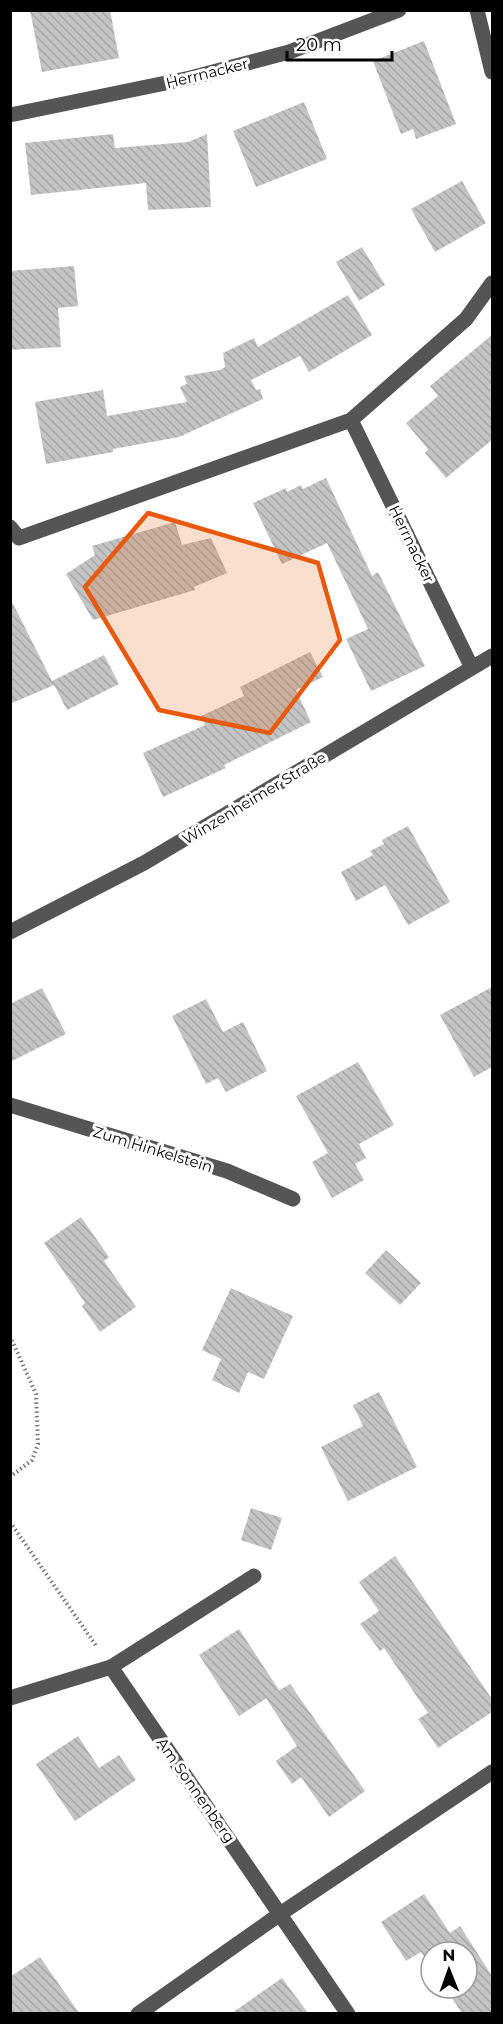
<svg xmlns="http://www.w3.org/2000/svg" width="503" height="2024" font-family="Montserrat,sans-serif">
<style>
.building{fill:url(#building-back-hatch)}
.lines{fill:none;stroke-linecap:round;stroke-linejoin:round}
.path{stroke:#777;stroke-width:4;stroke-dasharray:1.5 3;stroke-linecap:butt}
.minor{stroke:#555;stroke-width:15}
.marked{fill:#e8590c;fill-opacity:0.2;stroke:#e8590c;stroke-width:4.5;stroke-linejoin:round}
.labels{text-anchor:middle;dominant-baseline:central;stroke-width:6;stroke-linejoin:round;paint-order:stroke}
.street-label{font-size:15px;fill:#000;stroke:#fff}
</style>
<defs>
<pattern id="building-back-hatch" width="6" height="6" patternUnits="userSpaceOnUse" patternTransform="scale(1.5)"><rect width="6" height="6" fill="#c4c4c4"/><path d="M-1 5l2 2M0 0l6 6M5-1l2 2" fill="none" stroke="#a7a7a7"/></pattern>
</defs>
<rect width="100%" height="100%" fill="#fff"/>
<!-- building -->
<path class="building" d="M30,10H110L119,58L42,72Z
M424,41L456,124L416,139L413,129L401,134L373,61Z
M304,102L327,159L256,187L233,131Z
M113,134L115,148L188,142L207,134L211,207L148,210L146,183L31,195L25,143Z
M462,181L486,223L435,252L411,209Z
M362,247L385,285L359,301L336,262Z
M74,266L78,306L58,308L61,347L10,350V271Z
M348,295L372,335L309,372L300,356L251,380L256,390L260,389L263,399L179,437L113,449V452L46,464L35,402L103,390L107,416L187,402L180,387L187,384L184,376L220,370L225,367L223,353L254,338L258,347Z
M492,335V440L446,478L425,453L428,449L406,423L438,396L430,386Z
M326,478L372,576L378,572L425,666L371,691L346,639L368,629L327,543L282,564L253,503L286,488L287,492L301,485L303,489Z
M175,522L182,545L211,538L227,573L194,587L195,590L93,620L66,574L95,555L92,546Z
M10,598L54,685L10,704Z
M310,652L323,677L296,690L311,722L224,765L226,768L163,797L143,753L205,725L201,716L244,696L240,687Z
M104,655L119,684L67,710L52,681Z
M408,826L450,902L408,925L385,885L356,901L341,872L373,855L370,851L384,844L382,840Z
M492,987V1067L474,1077L440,1015Z
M42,988L66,1034L10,1062V1004Z
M206,999L223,1032L243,1022L267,1071L226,1092L218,1078L206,1084L172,1016Z
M358,1062L394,1125L359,1144L366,1158L355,1164L364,1180L332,1198L312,1162L328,1153L296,1096Z
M81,1217L109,1257L104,1261L136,1307L100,1332L82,1306L85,1303L44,1243Z
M386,1250L421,1283L400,1305L365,1273Z
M231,1288L293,1316L264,1379L248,1372L239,1393L212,1380L221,1359L202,1350Z
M379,1392L417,1467L348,1501L321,1447L363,1426L353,1405Z
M251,1508L282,1518L271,1550L241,1540Z
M395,1556L492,1699V1712L438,1748L418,1719L428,1713L384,1648L380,1651L360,1624L379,1611L359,1582Z
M239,1629L279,1690L239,1716L199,1655Z
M290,1684L365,1791L329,1817L301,1777L292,1784L276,1761L297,1746L266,1698Z
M78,1736L99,1768L119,1755L136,1780L75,1821L36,1764Z
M424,1894L450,1933L460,1926L492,1976V2013H462L445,1988H467V1952H431V1967L421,1952L406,1961L381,1922Z
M40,1957L79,2013H10V1977Z
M282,1978L308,2013H232Z"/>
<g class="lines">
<!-- path -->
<path class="path" d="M10,1336L36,1394L38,1444L32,1460L10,1477
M10,1522L97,1647"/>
<!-- minor -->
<path class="minor" d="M477,10L492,72
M10,115L190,78L289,52L399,10
M351,420L472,668
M10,527L19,538L351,420L466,319L492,283
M10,932L144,863L492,656
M10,1105L227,1171L293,1199
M111,1667L254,1576
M10,1698L111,1667L348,2014
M138,2014L280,1914L492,1772"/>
</g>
<!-- marked area -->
<path class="marked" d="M148,513L318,563L340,640L270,733L159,710L85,587Z"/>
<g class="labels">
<!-- street labels -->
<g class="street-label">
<text transform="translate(207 73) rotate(-14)">Herrnacker</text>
<text transform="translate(412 544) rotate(64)">Herrnacker</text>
<text transform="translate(254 798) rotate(-31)">Winzenheimer Straße</text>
<text transform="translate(153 1149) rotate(17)">Zum Hinkelstein</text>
<text transform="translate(196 1790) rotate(55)">Am Sonnenberg</text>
</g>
</g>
<!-- border -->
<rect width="503" height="2024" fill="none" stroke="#000000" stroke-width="24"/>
<!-- north arrow -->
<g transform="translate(449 1970) rotate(359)"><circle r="28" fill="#ffffff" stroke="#999999" stroke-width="1.5"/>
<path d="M0-4.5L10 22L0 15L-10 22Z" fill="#000000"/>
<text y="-9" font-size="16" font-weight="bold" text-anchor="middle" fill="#000000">N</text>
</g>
<!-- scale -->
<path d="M287 51v9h105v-9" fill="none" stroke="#000000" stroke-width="3"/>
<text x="296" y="51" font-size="18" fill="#000000" stroke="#ffffff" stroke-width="4.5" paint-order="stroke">20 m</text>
</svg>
